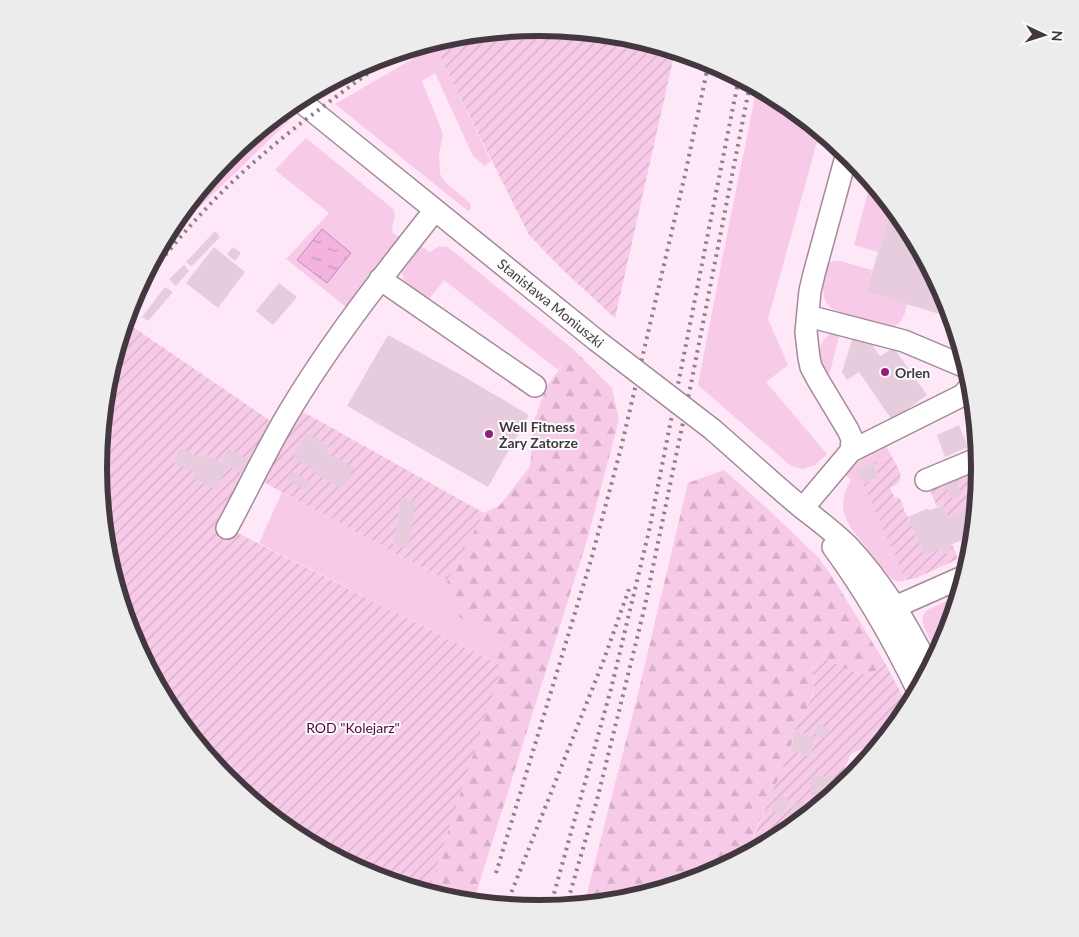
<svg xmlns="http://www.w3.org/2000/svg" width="1079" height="937" font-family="Lato,sans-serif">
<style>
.grass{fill:#f7cae8}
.forest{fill:url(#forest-firs)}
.garden{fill:url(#garden-furrows)}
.water{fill:url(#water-ripples);stroke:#bf8daf}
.building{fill:#e7ccdd}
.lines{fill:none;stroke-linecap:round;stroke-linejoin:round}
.minor-casing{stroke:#a38a9a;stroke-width:24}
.minor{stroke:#fff;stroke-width:21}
.rail{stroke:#8f7f8a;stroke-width:4;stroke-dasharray:2.5 5;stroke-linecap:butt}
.minor-bridge-casing{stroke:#a38a9a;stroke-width:24;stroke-linecap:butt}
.minor-bridge{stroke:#fff;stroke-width:21}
.poi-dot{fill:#931d7a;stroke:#fcfcfc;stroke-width:2}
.labels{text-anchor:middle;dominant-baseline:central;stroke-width:4;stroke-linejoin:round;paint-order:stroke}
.street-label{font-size:14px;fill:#43383f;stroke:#fcfcfc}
.poi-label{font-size:14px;font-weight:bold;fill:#43383f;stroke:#fcfcfc;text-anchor:start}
.park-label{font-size:14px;fill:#540644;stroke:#fcfcfc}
.rim{fill:none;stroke:#43383f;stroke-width:6}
</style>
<defs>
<pattern id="forest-firs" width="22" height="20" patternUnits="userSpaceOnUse" patternTransform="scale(1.25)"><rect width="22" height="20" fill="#f7cae8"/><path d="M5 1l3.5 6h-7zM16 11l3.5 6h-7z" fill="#d5aec8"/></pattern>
<pattern id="garden-furrows" width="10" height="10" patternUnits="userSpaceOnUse" patternTransform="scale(1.25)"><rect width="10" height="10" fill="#f7cae8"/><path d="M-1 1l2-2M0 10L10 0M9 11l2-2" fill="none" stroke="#d5aec8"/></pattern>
<pattern id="water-ripples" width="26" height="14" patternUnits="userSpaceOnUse" patternTransform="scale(1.25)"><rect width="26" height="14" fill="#f4b2df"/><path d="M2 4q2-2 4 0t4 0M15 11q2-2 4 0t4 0" fill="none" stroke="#c792b6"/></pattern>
</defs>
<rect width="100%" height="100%" fill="#fee7f6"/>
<!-- grass -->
<path class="grass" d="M447,39L440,57L491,161L485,166L473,156L435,73L422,81L443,134L439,154L440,174L446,183L471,204V208L468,211L335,104Z
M376,59L325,97L317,90L371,61Z
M757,87L785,102L820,131L768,319L788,365L766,382L827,454L815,465L803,469L791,466L698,385L725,245Z
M280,114L289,121L164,241L173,223L228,156Z
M306,138L392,208C398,216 393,220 392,229L393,233L401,238L346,307L286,259L329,213L275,170Z
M871,181L892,206L878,252L854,245Z
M421,246L430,252L439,246L448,247L574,350L558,370L444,280L430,298H424L406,289L402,272Z
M833,261H840L872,270L866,292L907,304C905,316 901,326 888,328C878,325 868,322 858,319C836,312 819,308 824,281C825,273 824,265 833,261Z
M832,333H840L828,379C821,364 813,343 832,333Z
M886,446L891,455L857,470L906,580C899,583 894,581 888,575L851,528C840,511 841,497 851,480L846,475C858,459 869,455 886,446Z
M282,492L447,581L453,613L477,629L494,647L502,666L259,543Z
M960,595L954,614L943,619L949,632L947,638L939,653C932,641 913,619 929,609Z"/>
<!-- forest -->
<path class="forest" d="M574,350L612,388L619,420L587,540L473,903L453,901L428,893L501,666L494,647L477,629L453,613L447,581L484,513L499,506L530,467L534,421L546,387Z
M724,470L771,512L819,558L833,578L885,663C883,667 880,669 876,671C858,680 844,666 827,660L813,668L814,689L808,709L795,730L790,750L770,799L764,810L754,834L748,855L708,876L625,901L584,905L637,698L688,483Z"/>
<!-- garden -->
<path class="garden" d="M539,28L626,36L675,51L615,318L565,272L529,235L440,57L447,39L454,36Z
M133,327L272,422L218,523L502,666L428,893L370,876L294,835L227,780L173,713L132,637L107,554L99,468L107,382L116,354Z
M298,409L484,513L447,581L258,479Z
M891,455C898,470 909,479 890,488L895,498L898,497L901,500L904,510L908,517L924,556L942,548L945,554L952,551L950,545L952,544L958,559L916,578L906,580L863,484L879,477L873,463Z
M979,465L980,469L978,495L966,500L970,508L948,517L943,505L937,507L928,485Z
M827,660C844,666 858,680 876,671C880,669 883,667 885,663L909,708L906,714L886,738L851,754L840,778L839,790L784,835L748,855C759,819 776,785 790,750L810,757L815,738L795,730C802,718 810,705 814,691C815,683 811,674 814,667C816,661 822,661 827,660Z"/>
<!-- water -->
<path class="water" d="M322,229L351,253L327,283L297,260Z"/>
<!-- building -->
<path class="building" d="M892,206L906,224L922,253L919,265L930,268L947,300L953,318L866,292Z
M215,231L220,237L192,266L186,262Z
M214,247L245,272L218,308L186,283Z
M233,247L241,253L235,261L227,254Z
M184,265L189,271L176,286L169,279Z
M279,283L297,297L273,325L256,311Z
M165,287L173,292L148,321L142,317Z
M388,335L461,375L529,415L488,487L347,406Z
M853,337L871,343L880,356L894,348L927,395L892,420L859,372L847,380L842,372Z
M976,419L978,444L969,421Z
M959,425L968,447L945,457L937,435Z
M306,433L329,446L326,452L354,468L342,489L313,472L315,470L293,458Z
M181,448L203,459L205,454L222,463L228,449L251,462L244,475L228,466L216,490L193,478L196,473L174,463Z
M873,463L879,477L863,484L856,470Z
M292,471L310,481L305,490L287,480Z
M953,474L962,495L951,499L942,478Z
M978,495L974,535L950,545L952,551L944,554L942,548L924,556L908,517L926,509L931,510L943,505L948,517L970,508L966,500Z
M401,498L416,501L408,548L393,546Z
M954,614L951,623L949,632L943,619Z
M818,724L829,729L825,738L814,734Z
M795,730L815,738L810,757L790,750L793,741L792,740Z
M811,776H835L834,794L811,795Z
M780,795L790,800L781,816L772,811Z
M800,801L811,805L802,820L793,828L784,823L793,806Z"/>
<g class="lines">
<!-- minor casing -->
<g class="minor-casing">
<path id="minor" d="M299,100L596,340
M380,279L535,386
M808,316L904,341L968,368
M712,429C742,455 771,482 801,507C818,520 833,531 848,546C882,582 908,625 930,670
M851,451L963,395L972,384
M926,480L979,458
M803,508L851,451L852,439L848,430L818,380L811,367L809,358L806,332L810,291L814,274L847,153
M227,528C247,491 265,453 286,417C329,344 382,277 435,210
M833,547C866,592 894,641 918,691
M895,607L965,576"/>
</g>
<!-- minor -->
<use href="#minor" class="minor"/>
<!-- rail -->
<path class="rail" d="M137,290C164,256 191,223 222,192C245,169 270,148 296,127C330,101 364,75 400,52
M496,873L591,560L621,448L685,175L709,61
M506,906L603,662L629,589
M566,907L597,800L644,610L692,379L750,84
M550,908L611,689L649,531L739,77"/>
<!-- minor-bridge casing -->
<g class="minor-bridge-casing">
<path id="minor-bridge" d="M596,340L712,429"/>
</g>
<!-- minor-bridge -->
<use href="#minor-bridge" class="minor-bridge"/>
</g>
<!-- markers -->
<g class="poi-dot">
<circle cx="885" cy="372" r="5"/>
<circle cx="489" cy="434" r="5"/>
</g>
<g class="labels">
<!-- street labels -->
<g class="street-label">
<text transform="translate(551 303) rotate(39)">Stanisława Moniuszki</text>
</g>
<!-- poi labels -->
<g class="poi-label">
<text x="895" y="372">Orlen</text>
<text x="499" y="426">Well Fitness<tspan x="499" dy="16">Żary Zatorze</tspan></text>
</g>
<!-- park labels -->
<g class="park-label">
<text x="353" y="727">ROD "Kolejarz"</text>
</g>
</g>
<!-- crop -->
<path d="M0 0H1079V937H0ZM107 468a432 432 0 1 1 864 0a432 432 0 1 1-864 0Z" fill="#edeced" fill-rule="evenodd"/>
<path class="rim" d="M107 468a432 432 0 1 1 864 0a432 432 0 1 1-864 0Z"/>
<!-- north arrow -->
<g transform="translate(1044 35) rotate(94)" stroke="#fcfcfc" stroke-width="4" paint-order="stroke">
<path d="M0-4L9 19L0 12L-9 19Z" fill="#43383f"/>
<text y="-8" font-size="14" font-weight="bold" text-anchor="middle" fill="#43383f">N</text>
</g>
</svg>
